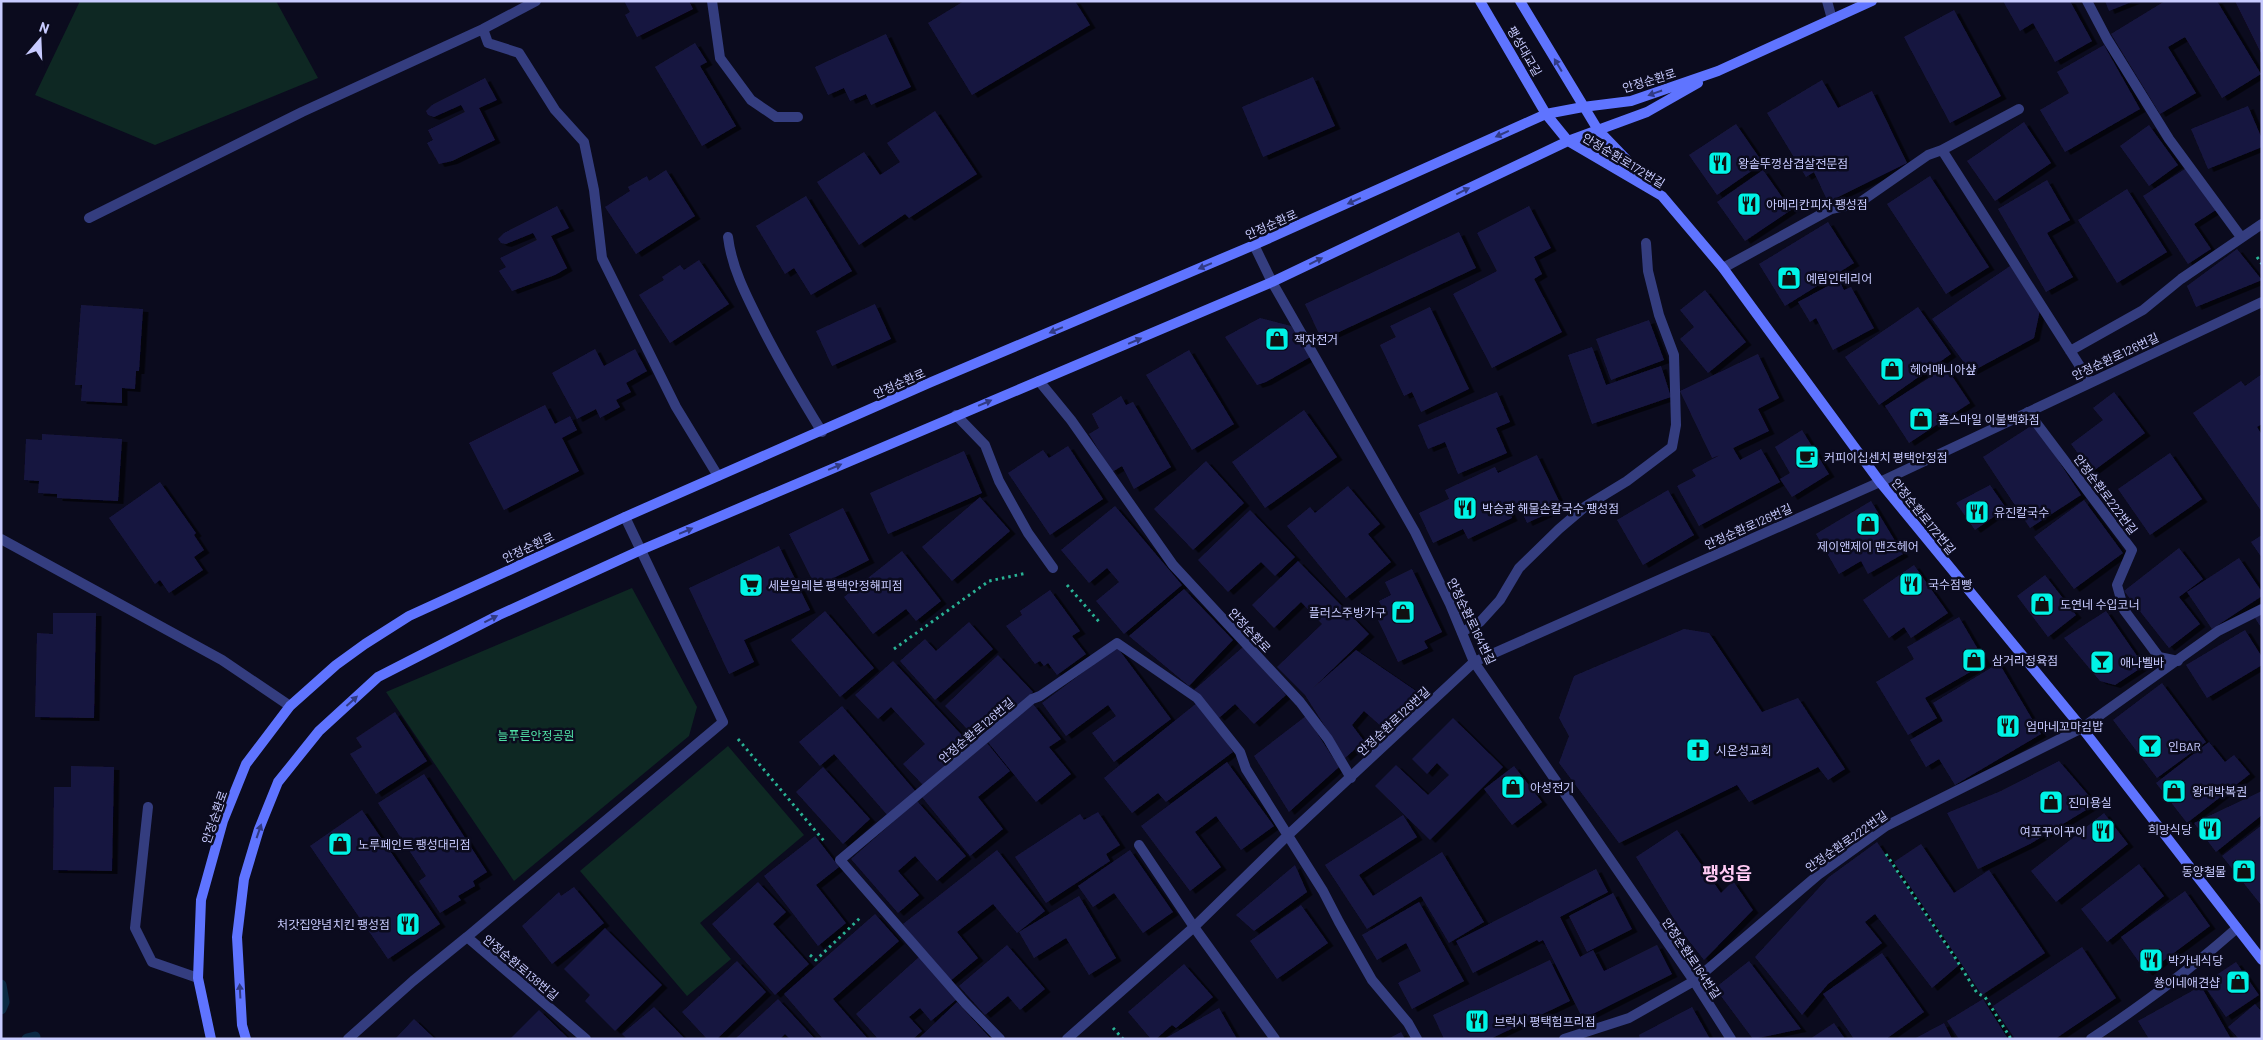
<svg xmlns="http://www.w3.org/2000/svg" width="2263" height="1040" font-family="Barlow,'Noto Sans KR',sans-serif">
<style>
.green{fill:#0e2823}
.lines{fill:none;stroke-linecap:round;stroke-linejoin:round}
.stream{stroke:#0a2943;stroke-width:11}
.building{fill:#191740;filter:url(#shadow)}
.path{stroke:#29b395;stroke-width:3;stroke-dasharray:2.5 4;stroke-linecap:butt}
.lane{stroke:#343d7f;stroke-width:10}
.street{stroke:#343d7f;stroke-width:10}
.secondary{stroke:#5f74ff;stroke-width:10}
.oneway{fill:#313a83}
.labels{text-anchor:middle;dominant-baseline:central;stroke-width:5;stroke-linejoin:round;paint-order:stroke}
.street-label{font-size:12px;fill:#c8cbff;stroke:#0b0b1e}
.poi-label{font-size:12px;fill:#c8cbff;stroke:#0b0b1e;text-anchor:start}
.park-label{font-size:12px;fill:#51e2a7;stroke:#0b0b1e}
.district-label{font-size:18px;font-weight:bold;fill:#ffcaf4;stroke:#0b0b1e}
</style>
<defs>
<filter id="shadow"><feDropShadow dx="5.5" dy="3" stdDeviation="0" flood-color="#0009"/></filter>
</defs>
<rect width="100%" height="100%" fill="#0b0b1e"/>
<!-- green -->
<path class="green" d="M80,1H276L318,78L155,145L35,95Z
M632,588L697,707L689,736L514,881L386,692Z
M728,746L804,835L700,923L731,959L687,996L580,871Z"/>
<g class="lines">
<!-- stream -->
<path class="stream" d="M1,985L4,1002L1,1009
M27,1039L35,1037"/>
</g>
<!-- building -->
<path class="building" d="M624,1H689L693,9L637,37L625,15L630,12Z
M964,1H1075L1090,25L972,95L928,23Z
M2003,1H2070L2092,41L2055,62L2033,23L2020,31Z
M2105,1H2134L2109,11Z
M2165,1H2217L2261,74L2222,98L2185,37L2168,47L2196,93L2160,114L2111,34Z
M2235,1H2262V55Z
M1954,10L2001,96L1950,123L1904,37Z
M886,34L911,87L871,105L866,94L850,101L844,88L828,95L815,67Z
M695,43L707,62L700,66L736,126L702,146L655,67Z
M2104,45L2140,109L2065,152L2040,110L2069,93L2057,72Z
M1313,77L1335,126L1263,157L1242,107Z
M485,78L497,100L479,108L495,140L452,161L439,164L427,143L433,140L428,130L465,112L461,105L434,117L428,115L426,111L432,105Z
M1822,80L1838,108L1872,91L1907,163L1828,202L1814,172L1806,177L1767,113Z
M2248,106L2262,139V147L2208,169L2191,129Z
M935,111L977,174L909,218L905,214L859,245L817,182L864,152L880,175L900,162L887,143Z
M2024,122L2051,163L1995,201L1967,161Z
M1736,124L1763,163L1717,195L1689,155Z
M2149,125L2178,165L2149,186L2120,146Z
M2188,167L2216,210L2194,224L2211,249L2188,264L2143,196Z
M666,170L695,216L636,254L605,207L630,191L628,187L647,176L649,181Z
M1763,170L1791,210L1745,241L1717,202Z
M1930,176L1989,267L1946,294L1887,204Z
M2047,180L2070,220L2047,233L2073,277L2046,292L1998,209Z
M2127,189L2167,252L2117,283L2078,220Z
M806,196L852,271L811,295L794,268L785,274L756,226Z
M557,206L569,228L551,236L567,268L555,275L512,291L499,271L506,267L500,258L537,240L533,233L506,244L501,243L498,239L504,233Z
M1529,206L1551,248L1534,257L1542,274L1534,279L1562,332L1492,368L1453,294L1497,271L1477,233Z
M1828,222L1854,263L1785,306L1759,264Z
M1459,232L1476,268L1322,340L1305,304Z
M2237,249L2262,280L2196,307L2187,286Z
M699,260L729,304L670,343L639,295L664,280L662,277L680,265L684,270Z
M2010,266L2040,310L2034,338L1971,372L1932,319Z
M1839,280L1844,290L1851,287L1874,328L1833,350L1816,318L1810,322L1798,302Z
M1705,290L1746,342L1708,373L1680,339L1694,327L1680,310Z
M875,304L891,339L832,366L816,331Z
M81,305L143,309L139,371H136L135,389L122,388V403L81,401L82,385H75Z
M1430,307L1469,389L1421,412L1412,392L1404,396L1380,345L1396,337L1390,326Z
M1918,307L1951,354L1879,405L1845,357Z
M1260,318L1291,326L1312,356L1266,382L1257,385L1225,337Z
M1649,320L1664,360L1611,380L1596,339Z
M1592,347L1606,385L1661,366L1671,397L1592,424L1568,355Z
M595,349L604,366L635,349L647,371L626,383L631,392L616,400L620,407L600,418L596,409L577,419L552,373Z
M1189,350L1234,424L1192,450L1146,375Z
M1758,354L1779,398L1758,409L1769,431L1733,448L1740,460L1761,449L1780,482L1699,526L1677,486L1696,476L1692,470L1720,455L1712,458L1680,391Z
M1946,367L1970,403L1909,443L1885,406Z
M2262,374V424L2257,427L2262,435V512L2193,413L2241,381L2245,386Z
M1497,392L1510,422L1496,428L1507,453L1458,474L1445,442L1428,449L1418,425Z
M2114,392L2145,433L2092,472L2071,444L2103,420L2093,408Z
M1121,396L1126,405L1133,402L1171,467L1134,489L1122,466L1112,472L1089,434L1099,428L1092,414Z
M545,405L555,424L570,416L577,430L562,438L579,471L504,510L469,443Z
M1304,410L1337,457L1265,508L1232,462Z
M2034,424L2081,495L2030,528L1983,457Z
M1802,430L1829,474L1792,497L1780,479L1790,473L1775,447Z
M42,434L122,439L118,501L57,498V494L38,493L39,481L24,480L26,439L42,440Z
M1068,446L1103,499L1050,535L1008,473L1043,450L1049,458Z
M964,451L982,493L888,534L870,493Z
M2170,453L2202,499L2150,535L2118,489Z
M1537,455L1562,507L1527,523L1518,504L1508,508L1512,518L1468,539L1463,529L1433,543L1419,513L1449,499L1445,490L1495,467L1498,473Z
M1206,461L1244,503L1193,550L1154,509Z
M160,482L196,533L194,535L204,550L194,557L203,570L169,593L160,580L155,584L109,518Z
M1990,485L2006,508L1975,530L1956,503Z
M1348,486L1380,524L1368,534L1391,562L1346,598L1287,526L1310,507L1315,513Z
M1668,490L1694,535L1643,565L1617,520Z
M980,497L1010,531L952,581L922,547Z
M2084,500L2123,553L2074,589L2034,537Z
M1871,501L1903,554L1868,574L1861,561L1839,574L1816,534Z
M1115,506L1182,585L1124,634L1096,601L1119,582L1107,568L1089,583L1061,550Z
M843,508L869,560L816,587L789,534Z
M1250,510L1295,557L1275,576L1261,562L1228,592L1198,560Z
M2262,535V558L2251,542Z
M779,546L810,610L744,640L754,662L729,674L689,588Z
M2179,548L2203,579L2179,597L2200,624L2169,648L2124,591Z
M902,551L941,601L916,621L906,609L873,634L844,597Z
M2239,558L2262,592V596L2212,629L2187,592Z
M1298,561L1369,634L1312,689L1356,650L1419,693L1382,727L1364,711L1352,725L1364,741L1345,758L1305,695L1277,667L1322,624L1301,602L1274,628L1252,605Z
M1914,565L1948,613L1911,638L1904,627L1889,638L1863,600Z
M1412,569L1442,632L1424,641L1428,648L1398,662L1378,620L1386,616L1379,601L1391,595L1385,582Z
M2045,575L2076,615L2048,637L2017,596Z
M1184,589L1233,640L1189,686L1129,636Z
M1050,590L1080,631L1072,636L1086,654L1057,675L1048,663L1044,666L1040,661L1035,664L1006,626L1022,615L1020,611Z
M825,611L874,668L840,697L791,640Z
M2106,611L2144,666L2115,685L2100,681L2064,638Z
M53,613H96L94,718L35,717L37,633L53,634Z
M2262,614V629L2255,618Z
M1959,617L1986,663L1925,698L1937,718L1908,735L1876,682L1914,659L1907,647Z
M969,622L993,649L935,700L900,661L925,639L936,651Z
M1684,629L1709,633L1762,712L1798,698L1845,769L1828,780L1818,767L1749,802L1737,785L1619,843L1559,763L1569,736L1559,718L1574,676Z
M2245,630L2262,657V665L2207,698L2186,665Z
M1117,647L1171,719L1114,762L1092,733L1116,716L1108,705L1066,736L1042,703Z
M1243,647L1286,695L1254,724L1235,704L1219,718L1194,690Z
M998,655L1033,692L1008,716L999,707L971,733L945,706Z
M893,661L970,744L924,786L903,764L925,744L891,707L878,719L855,695Z
M1999,663L2041,734L1955,785L1939,759L1926,767L1910,740L1943,721L1933,703Z
M2162,683L2206,742L2157,778L2113,720Z
M1198,702L1233,752L1166,802L1158,793L1132,813L1104,778Z
M1033,704L1061,739L1049,747L1071,774L1036,802L987,741Z
M842,706L917,793L889,817L834,754L820,766L799,742Z
M395,712L427,761L376,794L350,754L362,747L356,738Z
M1306,716L1339,767L1289,812L1254,756Z
M1453,718L1503,767L1430,840L1375,786L1396,765L1428,795L1449,775L1437,763L1427,774L1412,759Z
M2209,742L2225,762L2234,755L2250,774L2187,823L2156,783Z
M987,743L1010,771L978,797L1003,829L970,856L922,797Z
M2059,761L2096,804L2030,844L1978,869L1947,813L2001,791Z
M1227,762L1274,826L1241,850L1216,816L1195,832L1221,867L1190,891L1141,826Z
M71,766L114,767L112,871L53,870L54,787H71Z
M1514,766L1542,802L1512,825L1484,789Z
M823,767L870,819L843,844L796,792Z
M424,774L487,872L473,881L475,886L458,896L461,900L440,913L419,881L426,876L378,803Z
M2262,791V815L2216,852L2194,823Z
M917,801L966,856L937,881L915,856L898,871L919,895L898,913L851,859Z
M362,810L440,924L388,959L310,846Z
M1098,812L1120,845L1106,854L1110,861L1046,903L1015,857L1080,814L1084,820Z
M2104,813L2128,844L2056,902L2031,871Z
M1403,815L1417,837L1359,875L1373,896L1442,852L1484,922L1449,943L1421,896L1367,929L1325,865Z
M2262,825V906L2222,856Z
M1677,830L1721,893L1733,881L1753,910L1704,960L1682,932L1636,857Z
M815,836L839,867L816,885L846,923L818,946L764,876Z
M1877,842L1959,965L1932,988L1875,914L1865,922L1882,943L1828,984L1802,1015L1755,957L1829,877Z
M1921,844L1954,893L1989,870L2045,953L1982,995L1894,862Z
M997,850L1045,911L1017,933L993,904L957,932L978,958L949,982L903,924Z
M1130,850L1173,912L1143,933L1114,893L1093,907L1078,886Z
M2139,864L2164,896L2107,942L2081,909Z
M1295,865L1307,892L1254,931L1236,915Z
M1596,869L1608,892L1560,917L1580,957L1593,950L1604,971L1657,945L1672,974L1583,1019L1543,940L1539,942L1537,940L1473,973L1456,941Z
M758,882L786,912L773,924L809,964L775,995L712,924Z
M574,887L604,923L552,964L522,926L559,892L561,896Z
M2185,891L2210,926L2147,973L2121,937Z
M1613,893L1632,929L1587,952L1569,916Z
M1079,896L1116,958L1089,975L1066,938L1034,958L1019,932Z
M1419,902L1464,981L1412,1009L1398,983L1421,971L1406,943L1377,960L1362,935Z
M1301,905L1328,943L1277,979L1250,941Z
M875,914L899,941L833,999L868,1039H823L784,994Z
M605,928L662,985L615,1031L585,1001L590,995L564,969Z
M1007,945L1045,989L1020,1010L1008,996L985,1015L959,986Z
M2082,947L2116,998L2055,1039H2015L1993,1006Z
M1882,953L1924,1012L1886,1039H1854L1823,994Z
M919,957L957,999L931,1021L920,1008L909,1017L922,1031L913,1039H878L856,1014Z
M1550,960L1570,1001L1490,1039H1444L1433,1015Z
M737,961L766,992L717,1039H707L682,1012Z
M1749,961L1801,1029L1753,1039L1715,988Z
M2236,962L2259,995L2226,1017L2203,984Z
M1184,964L1213,997L1176,1028L1172,1025L1156,1039H1151L1128,1012Z
M2201,986L2231,1039H2149L2138,1021Z
M778,999L815,1039H790L785,1034L780,1039H735Z
M1983,999L2008,1039H1959L1947,1021Z
M957,1002L991,1039H918Z
M2255,1004L2262,1012V1039H2239L2228,1027Z
M654,1007L685,1039H627L622,1034Z
M1692,1007L1710,1039H1640L1639,1035Z
M1219,1008L1237,1039H1164Z
M539,1010L569,1039H510Z
M414,1019L435,1039H395Z
M1834,1023L1845,1039H1810Z
M1944,1023L1952,1039H1914Z
M1401,1032L1405,1039H1388Z"/>
<g class="lines">
<!-- path -->
<path class="path" d="M2257,257L2262,264
M1067,585L1101,624
M894,649L989,581L1027,573
M738,739L824,841
M1886,854L1956,959L1977,993L1985,997L2011,1039
M810,955L816,960L860,918
M1113,1028L1123,1039"/>
<!-- lane -->
<path class="lane" d="M712,1L720,58L751,100L776,117H798
M2087,1L2107,39L2169,139L2241,237
M483,29L488,43L519,53L555,110L584,142L594,190L602,258L676,407L718,476
M1942,150L2090,382
M89,218L302,112L483,29L536,1
M728,237C732,270 748,299 763,329C781,364 801,398 822,432
M1723,268L1831,209L1859,203L1928,155L1942,150L2019,109
M2070,351L2143,310L2181,279L2262,224
M2028,412L2132,550L2117,585L2124,610L2159,657L2178,661
M956,415L985,445L999,481L1028,533L1053,568
M1462,632L1480,622L1500,600L1519,568L1559,529L1586,506L1627,481L1672,447L1676,425L1674,355L1659,315L1648,271L1646,243
M1139,845L1194,927
M2091,1039C2142,1005 2191,969 2237,928"/>
<!-- street -->
<path class="street" d="M1827,1L1832,19
M1254,245L1272,282L1415,532L1450,604L1474,662L1694,981L1731,1039
M1039,381L1071,420L1173,565L1300,702L1328,739L1351,778
M1,539L222,660L290,706
M148,807L135,928L152,962L198,978
M1194,927L1275,1039
M467,937L723,722L625,517
M348,1039L413,981L467,937L586,1039
M1000,1039L965,1003L840,860L1032,699L1040,696L1117,643L1197,698L1240,752L1246,769L1323,891L1339,922L1372,980L1408,1023L1417,1039
M1067,1039L1194,927L1287,836L1474,662L1880,482L2262,302
M1564,1039L1629,1018L1694,981L1818,875L1886,826L2082,728L2218,631L2262,609"/>
<!-- secondary -->
<path class="secondary" d="M1480,1L1546,114L1568,141L1662,196L1723,268L1880,482L2082,728L2262,960
M1520,1L1598,130L1652,186
M211,1039L198,978L201,900L223,821L246,764L290,706L336,665L365,644L409,616L625,517L929,383L1254,245L1546,114L1583,107L1631,101L1718,71L1872,1
M246,1039L242,1025L237,937L244,879L259,829L278,782L319,731L378,677L499,615L641,550L1272,282L1568,141L1647,112L1698,83"/>
</g>
<!-- one-way arrows -->
<defs><path id="oneway-solid" d="M-6-.8H1V-3.2L6.5 0L1 3.2V.8H-6Z" transform="scale(1.25)"/></defs>
<g class="oneway">
<use href="#oneway-solid" transform="translate(1558 65) rotate(-121)"/>
<use href="#oneway-solid" transform="translate(1655 93) rotate(161)"/>
<use href="#oneway-solid" transform="translate(1502 134) rotate(156)"/>
<use href="#oneway-solid" transform="translate(1463 191) rotate(-26)"/>
<use href="#oneway-solid" transform="translate(1354 201) rotate(156)"/>
<use href="#oneway-solid" transform="translate(1316 261) rotate(-26)"/>
<use href="#oneway-solid" transform="translate(1205 266) rotate(157)"/>
<use href="#oneway-solid" transform="translate(1056 330) rotate(157)"/>
<use href="#oneway-solid" transform="translate(1135 341) rotate(-23)"/>
<use href="#oneway-solid" transform="translate(985 403) rotate(-23)"/>
<use href="#oneway-solid" transform="translate(835 467) rotate(-23)"/>
<use href="#oneway-solid" transform="translate(686 531) rotate(-23)"/>
<use href="#oneway-solid" transform="translate(491 619) rotate(-27)"/>
<use href="#oneway-solid" transform="translate(352 701) rotate(-42)"/>
<use href="#oneway-solid" transform="translate(259 831) rotate(-71)"/>
<use href="#oneway-solid" transform="translate(240 991) rotate(-93)"/>
</g>
<!-- icons -->
<defs>
<g id="restaurant-square" transform="scale(1.25)"><rect x="-9" y="-9" width="18" height="18" rx="4" fill="#00f3e6" stroke="#0b0b1e"/><path d="M-5-6h1v4h1v-4h1v4h1v-4h1v5L-1.5 .5V6h-2V.5L-5-1ZM5-6V6H3V1.5H1.5Q1.5-4 5-6Z" fill="#111"/></g>
<g id="shop-square" transform="scale(1.25)"><rect x="-9" y="-9" width="18" height="18" rx="4" fill="#00f3e6" stroke="#0b0b1e"/><path d="M-5-2.5h2.3a2.7 3.5 0 0 1 5.4 0H5L5.5 6h-11ZM-1.5-2.5h3a1.5 2.3 0 0 0-3 0Z" fill="#111"/></g>
<g id="cafe-square" transform="scale(1.25)"><rect x="-9" y="-9" width="18" height="18" rx="4" fill="#00f3e6" stroke="#0b0b1e"/><path d="M-5.5-4.5H6V0H3Q3 3.5 0 3.5H-2.5Q-5.5 3.5-5.5 0ZM3-3.2v2h1.7v-2ZM-6 4.5H4V6H-6Z" fill="#111"/></g>
<g id="supermarket-square" transform="scale(1.25)"><rect x="-9" y="-9" width="18" height="18" rx="4" fill="#00f3e6" stroke="#0b0b1e"/><path d="M-6-5.5h2.5l.6 2H6L4.5 2H-2.5L-4.4-4H-6ZM-1.5 3.2a1.3 1.3 0 1 0 .1 0ZM3 3.2a1.3 1.3 0 1 0 .1 0Z" fill="#111"/></g>
<g id="bar-square" transform="scale(1.25)"><rect x="-9" y="-9" width="18" height="18" rx="4" fill="#00f3e6" stroke="#0b0b1e"/><path d="M-6-5H6L.8 .8V4.5H3.5V6h-7V4.5H-.8V.8Z" fill="#111"/></g>
<g id="church-square" transform="scale(1.25)"><rect x="-9" y="-9" width="18" height="18" rx="4" fill="#00f3e6" stroke="#0b0b1e"/><path d="M-1.2-6h2.4v3.5h3.3v2.4h-3.3V6h-2.4V-.1h-3.3v-2.4h3.3Z" fill="#111"/></g>
</defs>
<g fill-rule="evenodd">
<use href="#restaurant-square" x="1720" y="163"/>
<use href="#restaurant-square" x="1749" y="204"/>
<use href="#shop-square" x="1789" y="278"/>
<use href="#shop-square" x="1277" y="339"/>
<use href="#shop-square" x="1892" y="369"/>
<use href="#shop-square" x="1921" y="419"/>
<use href="#cafe-square" x="1807" y="457"/>
<use href="#restaurant-square" x="1465" y="508"/>
<use href="#restaurant-square" x="1977" y="512"/>
<use href="#shop-square" x="1868" y="524"/>
<use href="#restaurant-square" x="1911" y="584"/>
<use href="#supermarket-square" x="751" y="585"/>
<use href="#shop-square" x="2042" y="604"/>
<use href="#shop-square" x="1403" y="612"/>
<use href="#shop-square" x="1974" y="660"/>
<use href="#bar-square" x="2102" y="662"/>
<use href="#restaurant-square" x="2008" y="726"/>
<use href="#bar-square" x="2150" y="746"/>
<use href="#church-square" x="1698" y="750"/>
<use href="#shop-square" x="1513" y="787"/>
<use href="#shop-square" x="2174" y="791"/>
<use href="#shop-square" x="2051" y="802"/>
<use href="#restaurant-square" x="2210" y="829"/>
<use href="#restaurant-square" x="2103" y="831"/>
<use href="#shop-square" x="340" y="844"/>
<use href="#shop-square" x="2244" y="871"/>
<use href="#restaurant-square" x="408" y="924"/>
<use href="#restaurant-square" x="2151" y="960"/>
<use href="#shop-square" x="2238" y="982"/>
<use href="#restaurant-square" x="1477" y="1021"/>
</g>
<g class="labels">
<!-- street labels -->
<g class="street-label">
<text transform="translate(1525 51) rotate(60)">팽성대교길</text>
<text transform="translate(1649 80) rotate(-17)">안정순환로</text>
<text transform="translate(1624 160) rotate(31)">안정순환로172번길</text>
<text transform="translate(1271 224) rotate(-24)">안정순환로</text>
<text transform="translate(2115 356) rotate(-25)">안정순환로126번길</text>
<text transform="translate(899 383) rotate(-24)">안정순환로</text>
<text transform="translate(2106 494) rotate(53)">안정순환로222번길</text>
<text transform="translate(1924 516) rotate(51)">안정순환로172번길</text>
<text transform="translate(1748 526) rotate(-24)">안정순환로126번길</text>
<text transform="translate(528 547) rotate(-25)">안정순환로</text>
<text transform="translate(1472 621) rotate(64)">안정순환로164번길</text>
<text transform="translate(1250 630) rotate(47)">안정순환로</text>
<text transform="translate(1393 721) rotate(-43)">안정순환로126번길</text>
<text transform="translate(976 730) rotate(-40)">안정순환로126번길</text>
<text transform="translate(214 817) rotate(-71)">안정순환로</text>
<text transform="translate(1846 841) rotate(-35)">안정순환로222번길</text>
<text transform="translate(1692 958) rotate(56)">안정순환로164번길</text>
<text transform="translate(521 967) rotate(40)">안정순환로138번길</text>
</g>
<!-- poi labels -->
<g class="poi-label">
<text x="1738" y="163">왕솥뚜껑삼겹살전문점</text>
<text x="1766" y="204">아메리칸피자 팽성점</text>
<text x="1806" y="278">예림인테리어</text>
<text x="1294" y="339">잭자전거</text>
<text x="1910" y="369">헤어매니아샾</text>
<text x="1938" y="419">홈스마일 이불백화점</text>
<text x="1824" y="457">커피이십센치 평택안정점</text>
<text x="1482" y="508">박승광 해물손칼국수 팽성점</text>
<text x="1994" y="512">유진칼국수</text>
<text x="1868" y="546" text-anchor="middle">제이앤제이 맨즈헤어</text>
<text x="1928" y="584">국수점빵</text>
<text x="768" y="585">세븐일레븐 평택안정해피점</text>
<text x="2060" y="604">도연네 수입코너</text>
<text x="1386" y="612" text-anchor="end">플러스주방가구</text>
<text x="1992" y="660">삼거리정육점</text>
<text x="2120" y="662">애나벨바</text>
<text x="2026" y="726">엄마네꼬마김밥</text>
<text x="2168" y="746">인BAR</text>
<text x="1716" y="750">시온성교회</text>
<text x="1530" y="787">아성전기</text>
<text x="2192" y="791">왕대박복권</text>
<text x="2068" y="802">진미용실</text>
<text x="2192" y="829" text-anchor="end">희망식당</text>
<text x="2086" y="831" text-anchor="end">여포꾸이꾸이</text>
<text x="358" y="844">노루페인트 팽성대리점</text>
<text x="2226" y="871" text-anchor="end">동양철물</text>
<text x="390" y="924" text-anchor="end">처갓집양념치킨 팽성점</text>
<text x="2168" y="960">박가네식당</text>
<text x="2220" y="982" text-anchor="end">쑝이네애견샵</text>
<text x="1494" y="1021">브럭시 평택험프리점</text>
</g>
<!-- park labels -->
<g class="park-label">
<text x="536" y="735">늘푸른안정공원</text>
</g>
<!-- district labels -->
<g class="district-label">
<text x="1727" y="873">팽성읍</text>
</g>
</g>
<!-- border -->
<rect width="2263" height="1040" fill="none" stroke="#c8cbff" stroke-width="5"/>
<!-- north arrow -->
<g transform="translate(40 40) rotate(19)" stroke="#0b0b1e" stroke-width="4" paint-order="stroke">
<path d="M0-4L9 19L0 12L-9 19Z" fill="#c8cbff"/>
<text y="-8" font-size="14" font-weight="bold" text-anchor="middle" fill="#c8cbff">N</text>
</g>
</svg>
